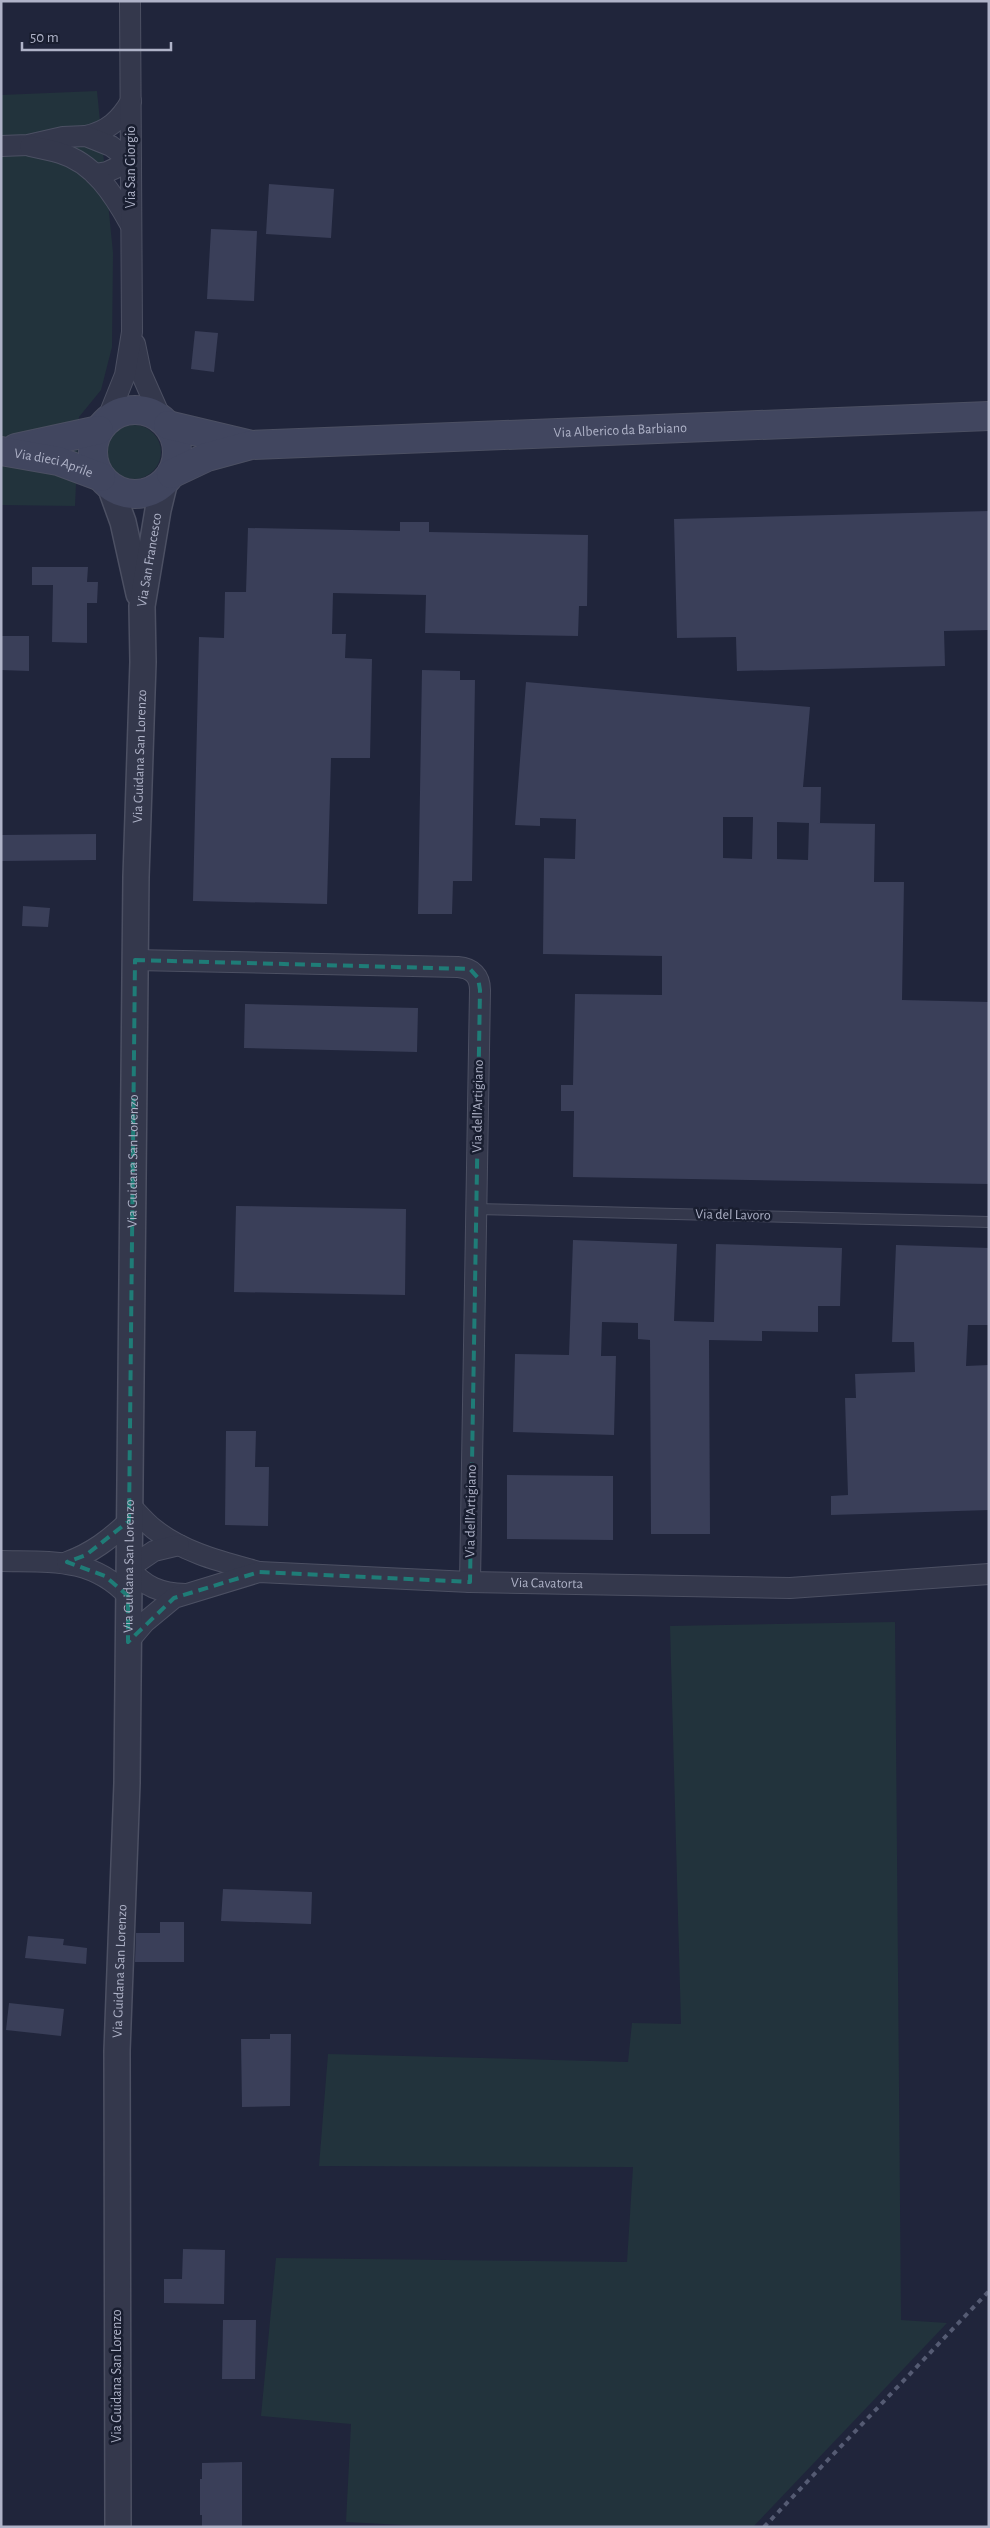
<svg xmlns="http://www.w3.org/2000/svg" width="990" height="2528" font-family="'Alegreya Sans',sans-serif">
<style>
.green{fill:#22333c}
.building{fill:#3a3f59;fill-rule:evenodd}
.lines{fill:none;stroke-linecap:round;stroke-linejoin:round}
.service-casing{stroke:#4c5063;stroke-width:12}
.minor-casing{stroke:#4c5063;stroke-width:22}
.tertiary-casing{stroke:#4c5063;stroke-width:28}
.secondary-casing{stroke:#4c5063;stroke-width:30}
.service{stroke:#34384c;stroke-width:10}
.minor{stroke:#34384c;stroke-width:20}
.tertiary{stroke:#34384c;stroke-width:25}
.secondary{stroke:#41465f;stroke-width:28}
.rail{stroke:#555b73;stroke-width:4;stroke-dasharray:5 5;stroke-linecap:butt}
.marked{fill:none;stroke:#1f7c77;stroke-width:4;stroke-dasharray:10 6;stroke-linejoin:round}
.labels{text-anchor:middle;dominant-baseline:central;stroke-width:5;stroke-linejoin:round;paint-order:stroke}
.street-label{font-size:14px;fill:#afb3c8;stroke:#191e30}
</style>
<rect width="100%" height="100%" fill="#20253b"/>
<!-- green -->
<path class="green" d="M97,91L113,253L112,347L101,390L79,417L75,506L1,505V95Z
M107 452a27 27 0 1 1 54 0a27 27 0 1 1-54 0Z
M895,1622L901,2320L947,2323L753,2527H439L346,2522L351,2424L261,2416L276,2258L627,2262L633,2167L319,2166L328,2054L628,2062L632,2023L681,2024L670,1626Z"/>
<!-- building -->
<path class="building" d="M269,184L334,189L331,238L266,234Z
M211,229L257,231L254,301L207,299Z
M195,331L218,333L214,372L191,369Z
M989,511V630L944,631L945,666L737,671L736,637L677,638L674,519Z
M400,522H429V532L588,535L587,606H579L578,636L425,633L426,595L333,593L332,634H346L345,658L372,659L370,758H331L327,904L193,901L199,637L224,638L225,592H246L248,528L400,531Z
M32,567H88L87,582H98L97,603H87V643L52,642L53,585H32Z
M1,636H29V671L1,670Z
M422,670L460,671V680H475L472,881H453L452,914H418Z
M526,682L810,707L803,787H821L820,823H817L875,824L874,882H904L902,1000L989,1002V1184L573,1177L574,1111H561V1085H573L575,994L662,995V956L543,954L544,858L575,859L576,819L540,818V826L515,825ZM723,817H753L752,859L723,858ZM777,822L809,823L808,860L777,859Z
M96,834V860L1,861V835Z
M23,906L50,908L48,927L22,926Z
M245,1004L418,1008L417,1052L244,1048Z
M236,1206L406,1209L405,1295L234,1292Z
M573,1240L677,1244L674,1321L714,1322L716,1244L842,1248L840,1306H818V1332L762,1331V1341L709,1340L710,1534H651L650,1340L638,1339V1323L602,1322L601,1356H616L614,1435L513,1432L515,1354L569,1355Z
M896,1245L989,1248V1325H968L966,1366L989,1365V1510L831,1515V1496L848,1495L845,1398H856L855,1374L915,1372L914,1342H892Z
M226,1431H256L255,1467H269L268,1526L225,1525Z
M507,1475L613,1476V1540L507,1539Z
M223,1889L312,1892L311,1924L221,1921Z
M160,1922H184V1962H135L136,1933H160Z
M28,1936L64,1939L63,1945L87,1948L86,1964L25,1958Z
M9,2003L64,2009L61,2036L6,2030Z
M270,2034H291L290,2106L242,2107L241,2039H270Z
M183,2249L225,2250L224,2304L164,2303V2279H182Z
M223,2320H256L255,2379H222Z
M242,2462V2527H202V2515H200V2479H202V2463Z"/>
<g class="lines">
<!-- service casing -->
<g class="service-casing">
<path id="service" d="M476,1209L989,1222"/>
</g>
<!-- minor casing -->
<g class="minor-casing">
<g id="minor">
<path d="M86,136C108,131 120,120 131,101"/>
<path d="M1,146L28,145L63,137L86,136L111,146L131,161L107,172L95,174"/>
<path d="M30,146C40,148 50,150 60,153C94,163 114,195 130,224"/>
<path d="M135,344L141,373L161,418"/>
<path d="M107,420L125,375L132,332L130,1"/>
<path d="M135,960L458,967C472,968 480,976 480,990L470,1582"/>
<path d="M129,1504C137,1512 145,1522 154,1529C184,1553 223,1562 259,1572"/>
<path d="M179,1545L154,1551L129,1568C145,1587 160,1593 185,1594"/>
<path d="M1,1561C50,1562 92,1557 128,1596"/>
<path d="M67,1562C92,1553 110,1539 129,1521"/>
<path id="s1" d="M128,1642L145,1622L174,1598L259,1572L470,1582L790,1588L989,1574"/>
</g>
</g>
<!-- tertiary casing -->
<g class="tertiary-casing">
<g id="tertiary">
<path d="M110,486L123,522L139,594"/>
<path id="s2" d="M118,2527L117,2051L127,1783L136,877L143,662L142,606L158,510L165,481"/>
</g>
</g>
<!-- secondary casing -->
<g class="secondary-casing">
<g id="secondary">
<circle cx="135" cy="452" r="42"/>
<path d="M168,425L248,444"/>
<path d="M16,448L99,430"/>
<path id="s3" d="M1,451L58,461L101,477"/>
<path id="s4" d="M171,474L207,457L251,445L989,416"/>
</g>
</g>
<!-- service -->
<use href="#service" class="service"/>
<!-- minor -->
<use href="#minor" class="minor"/>
<!-- tertiary -->
<use href="#tertiary" class="tertiary"/>
<!-- secondary -->
<use href="#secondary" class="secondary"/>
<!-- rail -->
<path class="rail" d="M764,2527L989,2291"/>
</g>
<!-- marked area -->
<path class="marked" d="M135,960L470,969L478,978L480,990L470,1582L259,1572L174,1598L128,1642V1596L105,1576L67,1562L86,1555L129,1521Z"/>
<g class="labels">
<!-- street labels -->
<g class="street-label">
<text transform="translate(131 167) rotate(-90)">Via San Giorgio</text>
<text stroke="none"><textPath href="#s4" startOffset="455">Via Alberico da Barbiano</textPath></text>
<text stroke="none"><textPath href="#s3" startOffset="54">Via dieci Aprile</textPath></text>
<text stroke="none"><textPath href="#s2" startOffset="1968">Via San Francesco</textPath></text>
<text stroke="none"><textPath href="#s2" startOffset="1771">Via Guidana San Lorenzo</textPath></text>
<text transform="translate(478 1106) rotate(-89)">Via dell'Artigiano</text>
<text stroke="none"><textPath href="#s2" startOffset="1366">Via Guidana San Lorenzo</textPath></text>
<text transform="translate(733 1215) rotate(1)">Via del Lavoro</text>
<text transform="translate(471 1511) rotate(-89)">Via dell'Artigiano</text>
<text stroke="none"><textPath href="#s2" startOffset="961">Via Guidana San Lorenzo</textPath></text>
<text stroke="none"><textPath href="#s1" startOffset="441">Via Cavatorta</textPath></text>
<text stroke="none"><textPath href="#s2" startOffset="556">Via Guidana San Lorenzo</textPath></text>
<text transform="translate(117 2376) rotate(-90)">Via Guidana San Lorenzo</text>
</g>
</g>
<!-- border -->
<rect width="990" height="2528" fill="none" stroke="#afb3c8" stroke-width="5"/>
<!-- scale -->
<path d="M22 42v8h149v-8" fill="none" stroke="#afb3c8" stroke-width="2.5"/>
<text x="30" y="42" font-size="15" fill="#afb3c8" stroke="#191e30" stroke-width="4" paint-order="stroke">50 m</text>
</svg>
